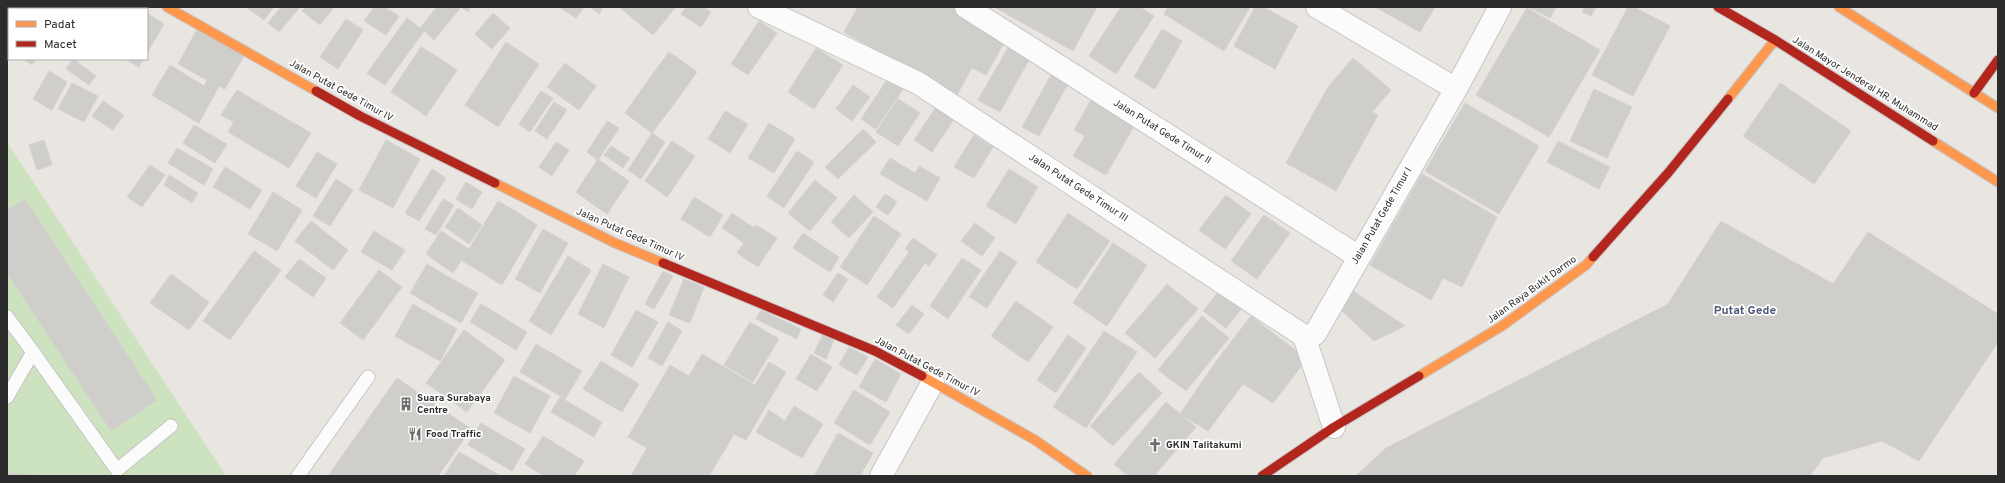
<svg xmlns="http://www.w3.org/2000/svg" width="2005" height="483" font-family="Overpass,sans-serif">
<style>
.green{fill:#cde2be}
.building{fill:#d0cecb;stroke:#d4d2ce}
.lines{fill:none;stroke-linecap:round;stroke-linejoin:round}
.lane-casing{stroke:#c6c4c4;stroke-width:15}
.street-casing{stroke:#c6c4c4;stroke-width:24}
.slow-casing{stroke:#c6c4c4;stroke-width:11}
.jam-casing{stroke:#c6c4c4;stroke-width:11}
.lane{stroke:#fcfbfb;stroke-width:13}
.street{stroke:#fcfbfb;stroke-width:22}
.slow{stroke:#ff974d;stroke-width:9}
.jam{stroke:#b3261e;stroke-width:9}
.labels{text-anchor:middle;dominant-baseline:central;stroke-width:3.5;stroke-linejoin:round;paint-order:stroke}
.street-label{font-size:10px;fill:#2c2c2c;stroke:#fff}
.poi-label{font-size:10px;font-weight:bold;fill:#2c2c2c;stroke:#fff;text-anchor:start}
.quarter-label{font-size:12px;font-weight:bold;fill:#505779;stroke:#fff}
</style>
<rect width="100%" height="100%" fill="#e9e6e2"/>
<!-- green -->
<path class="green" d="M7,142L226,476H7Z"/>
<!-- building -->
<path class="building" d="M24,7H73L72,9H22Z
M77,7H96L94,9H76Z
M123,7H132L136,9H122Z
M246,7H274L264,20Z
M281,7H300L279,32L268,23Z
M306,7H334L320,25L302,11Z
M374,7H384L399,16L386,35L364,21Z
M437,7H461L434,40L424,31L385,85L367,73L407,18L420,28Z
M461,7H471L468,12Z
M559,7H584L576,18Z
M590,7H603L599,14Z
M619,7H648L636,21Z
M648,7H676L653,35L636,21Z
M686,7H703L711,12L701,27L681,14Z
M858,7H954L1008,36L986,75L972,68L957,95L844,32Z
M994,7H1097L1073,51Z
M1121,7H1140L1154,16L1116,74L1089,56Z
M1168,7H1250L1224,51L1164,14Z
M1255,7H1263L1298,26L1275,69L1234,46Z
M1375,7H1435L1420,32Z
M1528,7H1556L1550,18Z
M1585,7H1596L1591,16L1582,12Z
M1628,7H1634L1670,26L1633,96L1592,75Z
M1527,8L1600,50L1549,137L1476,95Z
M147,13L164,24L147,53Z
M493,13L510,28L492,49L475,34Z
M346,19L363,30L338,69L320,57Z
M759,21L777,33L748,75L731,64Z
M199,26L217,36L196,74L178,64Z
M9,27V48L7,47V30Z
M1162,29L1182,41L1155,89L1134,77Z
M217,36L246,52L225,89L219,86L199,123L152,95L170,65L204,86L207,80L196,74Z
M506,42L539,64L498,127L465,105Z
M421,47L439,58L409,104L391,92Z
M816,48L843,65L814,109L788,92Z
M1008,48L1029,60L1000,112L978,100Z
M669,52L697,72L677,100L649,79Z
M439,58L457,70L426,116L409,104Z
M1353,58L1391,90L1372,112L1378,115L1336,191L1286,163L1328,87Z
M24,59H36L32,65Z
M73,59L96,76L89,85L66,69Z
M125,59H143L139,67Z
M565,63L596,86L579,110L547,87Z
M49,71L67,82L52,110L33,99Z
M1051,75L1068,84L1039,136L1022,127Z
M889,77L904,88L876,129L861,119Z
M649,79L677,100L652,133L625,113Z
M72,83L98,96L84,122L58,109Z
M1780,83L1851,131L1814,184L1743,136Z
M853,85L870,97L852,121L836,109Z
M1594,89L1632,107L1607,158L1570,141Z
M237,90L311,133L289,168L228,132L234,122L221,115Z
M541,91L553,98L530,132L519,124Z
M898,99L920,113L898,146L876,132Z
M1091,100L1101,106L1138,119L1106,175L1073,156L1085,136L1074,130Z
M103,101L124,115L113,130L92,116Z
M940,101L958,113L932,152L914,140Z
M554,102L567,110L547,139L535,131Z
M1465,103L1539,146L1499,214L1425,171Z
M725,111L748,124L730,153L708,139Z
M607,121L619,128L598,160L587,152Z
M769,123L795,139L774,173L748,158Z
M194,125L227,144L215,163L183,143Z
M863,129L876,142L838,179L825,167Z
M652,133L665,142L641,179L628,170Z
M974,135L993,147L974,178L954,167Z
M44,140L52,165L37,170L29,145Z
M386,140L420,159L393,208L359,190Z
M672,141L695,156L667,197L645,181Z
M1558,141L1610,167L1599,189L1547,162Z
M556,142L569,150L552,176L539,167Z
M611,146L630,158L623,168L604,155Z
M177,148L213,169L204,185L168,163Z
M797,151L814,162L784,208L767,196Z
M317,152L337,164L316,198L296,186Z
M890,158L915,173L919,166L940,178L927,201L880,174Z
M598,159L613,170L591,203L576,192Z
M150,165L165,175L142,207L127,197Z
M225,167L262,190L250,209L213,187Z
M432,169L446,178L419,221L405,213Z
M1009,169L1038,187L1016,224L986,206Z
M613,170L629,181L607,214L591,203Z
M1422,174L1497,217L1462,287L1443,278L1431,300L1370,265Z
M169,175L198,193L192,203L164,185Z
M336,179L353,190L330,226L313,216Z
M815,180L837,198L810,231L788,213Z
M466,182L482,192L472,209L456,199Z
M273,192L302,210L277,251L248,234Z
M885,194L897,202L888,215L876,207Z
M854,195L873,212L849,238L831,222Z
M1226,195L1251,214L1225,249L1199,230Z
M694,197L723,215L710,237L681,219Z
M25,199L157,400L111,431L7,273V210Z
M443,199L454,205L436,235L425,229Z
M498,201L517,212L481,272L462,261Z
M458,208L482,225L469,244L445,227Z
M517,212L537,225L502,285L481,272Z
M732,213L754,228L756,225L777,238L758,267L737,253L744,243L722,228Z
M1068,213L1110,241L1077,289L1036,262Z
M1264,215L1290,233L1257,279L1231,261Z
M874,216L901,234L867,285L840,267Z
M311,221L348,250L333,270L295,241Z
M1721,221L1833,284L1868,232L1998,314V342L1919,461L1882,441L1823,458L1810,476H1356L1386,448L1668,304Z
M975,223L995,238L982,256L961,241Z
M543,229L568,243L540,293L515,279Z
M374,231L405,250L392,270L361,252Z
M441,231L453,239L437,262L426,254Z
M803,233L839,257L830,272L793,248Z
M913,238L937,255L929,266L925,263L893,308L877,297L909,252L905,249Z
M453,239L469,249L453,273L437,262Z
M1113,243L1147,265L1107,326L1073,303Z
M254,251L281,270L230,340L203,321Z
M1000,251L1017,262L987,308L969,297Z
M568,256L591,270L551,335L529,321Z
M962,258L981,270L948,319L930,306Z
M299,259L326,278L313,297L285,277Z
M427,264L452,279L435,308L410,293Z
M603,264L629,277L604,328L578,314Z
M379,270L402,287L363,340L340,323Z
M663,271L673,276L654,309L645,304Z
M838,273L848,279L833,302L823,295Z
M171,274L209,302L189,330L150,303Z
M452,279L478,293L461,323L435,308Z
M684,279L704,287L690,323L669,315Z
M1167,284L1198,309L1155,358L1125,333Z
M1219,291L1242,308L1226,328L1203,311Z
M1353,291L1405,326L1374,341L1341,310Z
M1016,301L1053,327L1028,362L991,336Z
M413,304L457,329L440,361L395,336Z
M481,304L527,332L516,350L470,322Z
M912,305L924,314L909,334L896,325Z
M636,310L658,322L632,367L611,355Z
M761,310L801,329L797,339L756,319Z
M1202,316L1229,338L1186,391L1158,370Z
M1251,316L1307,359L1273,403L1243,384L1217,360Z
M668,322L682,331L662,366L648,358Z
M750,322L779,339L753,382L724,365Z
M464,330L505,360L467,412L426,383Z
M1104,331L1137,352L1086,428L1053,407Z
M824,332L835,337L826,359L814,353Z
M1068,335L1086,348L1056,393L1037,380Z
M536,344L582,371L565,399L520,372Z
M849,347L868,357L857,375L839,365Z
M702,354L755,385L769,362L786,372L746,440L734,434L709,476H631L647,448L628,437L670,365L689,376Z
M811,354L832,367L817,391L796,379Z
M875,359L901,374L886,402L859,387Z
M1217,360L1243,384L1208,431L1180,414Z
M601,361L639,384L622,412L583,389Z
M1139,372L1162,393L1113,446L1090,426Z
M514,376L550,396L530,433L494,413Z
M397,378L471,429L438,476H328Z
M854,390L890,412L870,445L834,423Z
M560,397L602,422L594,437L551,412Z
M1166,402L1196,427L1154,476H1128L1114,464Z
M794,406L823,424L802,458L756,432L769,410L785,421Z
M481,423L525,449L512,471L468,445Z
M838,433L873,453L860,476H814Z
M543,436L584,461L574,476H544L525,464Z
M459,452L501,476H444Z
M7,473L48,476H7Z"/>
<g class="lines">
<!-- lane casing -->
<g class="lane-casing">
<path id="lane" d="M7,317L33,352L7,397
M33,352L117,470L171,426
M298,476L368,377"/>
</g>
<!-- street casing -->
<g class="street-casing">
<path id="street" d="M759,7L918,83L1304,336L1334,427
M966,7L1359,257
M1317,7L1456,89
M1304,336L1310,337L1315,334L1456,89L1500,7
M881,476L933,382"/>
</g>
<!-- slow casing -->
<g class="slow-casing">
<path id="slow" d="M167,7L316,91
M1839,7L1998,108
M1728,99L1775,40
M1933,141L1998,182
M495,183L615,243L663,263
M922,376L1035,440L1087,476
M1419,376L1502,326L1586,265L1593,257"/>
</g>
<!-- jam casing -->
<g class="jam-casing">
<path id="jam" d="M1718,7L1775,40L1933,141
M316,91L360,116L495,183
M1974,93L1998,60
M1593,257L1668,173L1728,99
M663,263L875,351L922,376
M1262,476L1334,427L1419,376"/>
</g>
<!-- lane -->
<use href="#lane" class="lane"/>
<!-- street -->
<use href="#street" class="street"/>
<!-- slow -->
<use href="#slow" class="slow"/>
<!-- jam -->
<use href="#jam" class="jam"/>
</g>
<!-- icons -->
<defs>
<g id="building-bare" transform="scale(1.08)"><path d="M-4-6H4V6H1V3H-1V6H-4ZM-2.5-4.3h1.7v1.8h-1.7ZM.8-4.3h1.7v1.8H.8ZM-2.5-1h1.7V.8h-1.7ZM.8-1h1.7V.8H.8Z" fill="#6e6d6c" stroke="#fff" stroke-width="2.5" paint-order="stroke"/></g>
<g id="restaurant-bare" transform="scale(1.08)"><path d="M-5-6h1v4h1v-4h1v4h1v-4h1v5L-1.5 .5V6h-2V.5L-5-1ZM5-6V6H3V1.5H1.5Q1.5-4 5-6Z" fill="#6e6d6c" stroke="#fff" stroke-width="2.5" paint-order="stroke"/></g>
<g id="church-bare" transform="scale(1.08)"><path d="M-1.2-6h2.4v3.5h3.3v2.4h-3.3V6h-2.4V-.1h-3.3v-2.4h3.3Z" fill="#6e6d6c" stroke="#fff" stroke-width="2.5" paint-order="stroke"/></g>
</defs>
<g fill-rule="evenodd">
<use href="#building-bare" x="406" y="404"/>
<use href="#restaurant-bare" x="415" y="434"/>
<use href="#church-bare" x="1155" y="445"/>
</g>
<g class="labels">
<!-- street labels -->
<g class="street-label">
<text transform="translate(1865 84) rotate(32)">Jalan Mayor Jenderal HR. Muhammad</text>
<text transform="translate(341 91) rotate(29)">Jalan Putat Gede Timur IV</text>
<text transform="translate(1162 132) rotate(32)">Jalan Putat Gede Timur II</text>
<text transform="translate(1078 188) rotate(33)">Jalan Putat Gede Timur III</text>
<text transform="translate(1382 216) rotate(-60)">Jalan Putat Gede Timur I</text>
<text transform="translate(630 235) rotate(24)">Jalan Putat Gede Timur IV</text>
<text transform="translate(1532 290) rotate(-36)">Jalan Raya Bukit Darmo</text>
<text transform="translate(927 367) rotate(28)">Jalan Putat Gede Timur IV</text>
</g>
<!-- poi labels -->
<g class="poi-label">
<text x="417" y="398">Suara Surabaya<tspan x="417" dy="12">Centre</tspan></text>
<text x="426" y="434">Food Traffic</text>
<text x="1166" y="445">GKIN Talitakumi</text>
</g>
<!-- quarter labels -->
<g class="quarter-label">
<text x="1745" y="311">Putat Gede</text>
</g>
</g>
<!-- border -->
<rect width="2005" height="483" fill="none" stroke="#2c2c2c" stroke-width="16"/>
<!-- legend -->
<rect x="8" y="8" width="140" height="52" fill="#ffffff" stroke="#ababab"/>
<rect x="16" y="21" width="20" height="6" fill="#ff974d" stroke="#ababab"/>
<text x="44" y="28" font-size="12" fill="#2c2c2c">Padat</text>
<rect x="16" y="41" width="20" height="6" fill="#b3261e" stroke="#ababab"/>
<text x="44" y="48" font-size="12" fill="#2c2c2c">Macet</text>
</svg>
